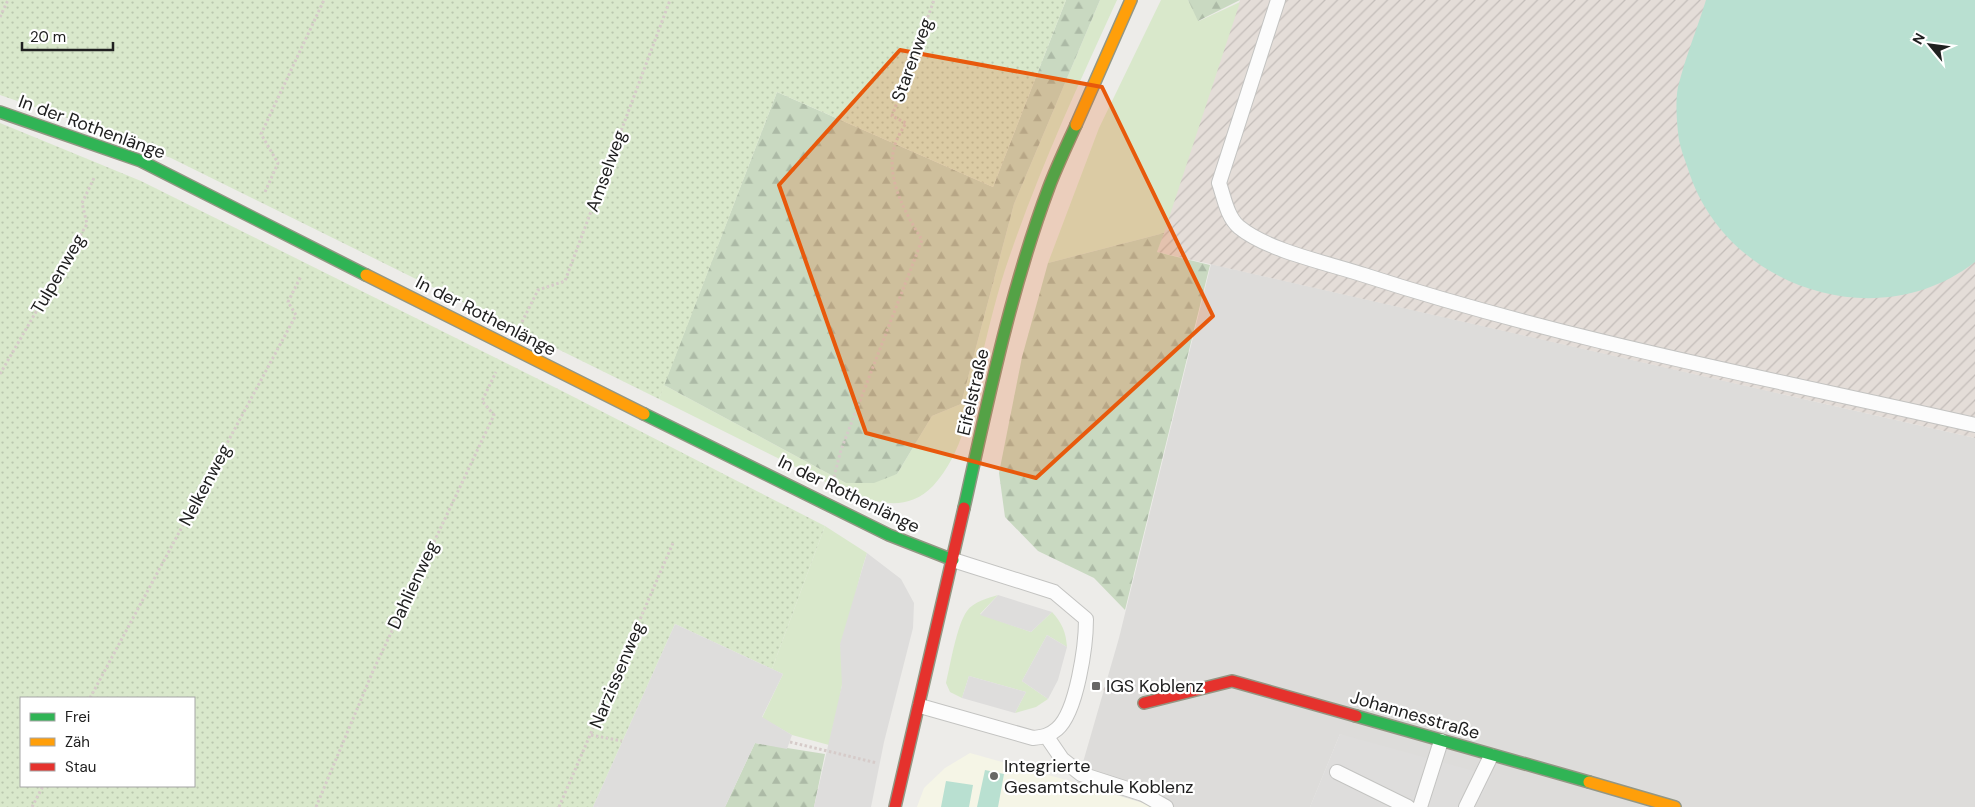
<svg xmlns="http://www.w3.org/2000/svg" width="1975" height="807" font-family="'DM Sans',sans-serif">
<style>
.residential{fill:#dddcda}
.education{fill:#f5f5e6}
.military{fill:url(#military-furrows)}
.grass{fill:#d9e8cb}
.forest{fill:url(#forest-firs)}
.garden{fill:url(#garden-dots);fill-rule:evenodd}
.pitch{fill:#b9e0d1}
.parking{fill:#dedddc}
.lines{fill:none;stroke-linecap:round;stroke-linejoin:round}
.lane-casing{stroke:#c3c3c1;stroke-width:16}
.fast-casing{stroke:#939683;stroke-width:14}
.slow-casing{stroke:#939683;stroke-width:14}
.jam-casing{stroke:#939683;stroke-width:14}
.path{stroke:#d6cbc9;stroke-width:3;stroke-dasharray:2.5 2.5;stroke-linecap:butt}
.lane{stroke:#fcfcfc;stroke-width:14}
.fast{stroke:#30b455;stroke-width:11}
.slow{stroke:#ff9f0a;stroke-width:11}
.jam{stroke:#e5322d;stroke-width:11}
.marked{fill:#e8590c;fill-opacity:0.2;stroke:#e8590c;stroke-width:4;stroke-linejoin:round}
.poi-dot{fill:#686766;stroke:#fff;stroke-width:2}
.labels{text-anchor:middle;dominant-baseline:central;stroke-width:4.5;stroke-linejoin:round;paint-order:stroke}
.street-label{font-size:18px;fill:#202020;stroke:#fff}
.poi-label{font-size:18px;fill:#202020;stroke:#fff;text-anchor:start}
</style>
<defs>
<pattern id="military-furrows" width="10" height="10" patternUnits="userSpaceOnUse" patternTransform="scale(1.25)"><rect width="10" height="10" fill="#e4ddd8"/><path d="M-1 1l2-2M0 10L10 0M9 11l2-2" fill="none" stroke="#c3bdb9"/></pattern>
<pattern id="forest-firs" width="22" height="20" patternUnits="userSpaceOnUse" patternTransform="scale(1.25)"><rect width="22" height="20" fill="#c9d9c1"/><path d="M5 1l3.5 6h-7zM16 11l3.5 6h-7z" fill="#acbaa6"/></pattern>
<pattern id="garden-dots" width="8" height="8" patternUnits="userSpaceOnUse" patternTransform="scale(1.25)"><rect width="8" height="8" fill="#d9e8cb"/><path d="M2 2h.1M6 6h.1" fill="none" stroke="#bac7ae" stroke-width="1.8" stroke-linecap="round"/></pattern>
</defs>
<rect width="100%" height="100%" fill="#edece9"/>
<!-- residential -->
<path class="residential" d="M1211,264L1975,438V807H1476L1340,734L1310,807H1156L1077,783L1119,638Z"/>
<!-- education -->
<path class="education" d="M970,753L1077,783L1156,807H917L924,788L945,768Z"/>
<!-- military -->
<path class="military" d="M1240,0H1975V438L1157,252Z"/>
<!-- grass -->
<path class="grass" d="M1100,0H1117C1078,85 1039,170 1009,258C997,292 989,328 980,364C971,405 963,454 933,486C906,514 873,502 842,490L659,399L664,385L846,483L897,474L932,416L961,404L1014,204Z
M1161,0H1188L1199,21L1240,2L1164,233L1048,263L1099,128Z
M825,526L867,553C852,599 847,637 842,685C839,705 833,725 829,745L792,735L762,718L783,674L772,669Z
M998,595L980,614L1031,632L1052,612C1062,623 1066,632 1067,647L1047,635L1022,681L1048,699L1036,707L1015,713L1026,692L969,676L962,698L950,692L946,683C950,666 957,624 967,611C973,602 988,598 998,595Z"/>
<!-- forest -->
<path class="forest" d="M1066,0H1100L1014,204L961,404L932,416L897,474L874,483H846L664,385L777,92L993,187Z
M1188,0H1240L1198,21Z
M1164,233L1157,252L1210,265L1125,610L1094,578L1038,551L1005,517L999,473L1022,357L1048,263Z
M755,743L825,754L814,807H725Z"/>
<!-- garden -->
<path class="garden" d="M0,0H1066L993,187L777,92L659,399L171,158L90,126L0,95Z
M0,123L141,181L566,393L825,526L772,669L675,624L593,807H0ZM21,698H194V786H21Z"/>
<!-- pitch -->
<path class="pitch" d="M1706,0H1975V262C1876,339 1724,286 1688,169C1685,160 1681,150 1679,140C1677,125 1675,102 1678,87C1685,58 1697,29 1706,0Z
M985,770L1004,774L998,807H977Z
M946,781L973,785L969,807H941Z"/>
<!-- parking -->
<path class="parking" d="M867,553L901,579L914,603L913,628L884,742L871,807H814L842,685L840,644Z
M998,595L1052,612L1031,632L980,615Z
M675,624L783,674L762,717L792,735L787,749L755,743L725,807H593Z
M1047,635L1067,647L1058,680L1048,699L1022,681Z
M969,676L1026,692L1015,713L962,698Z
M1340,734L1492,776L1476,807H1310Z"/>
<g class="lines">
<!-- lane casing -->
<g class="lane-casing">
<path id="lane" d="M1278,0L1219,183C1224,197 1227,217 1239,227C1268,251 1328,263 1364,275C1564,340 1771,379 1975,425
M920,706L1033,738C1043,737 1049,736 1057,729C1077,712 1086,645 1086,619L1054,592L953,560
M1047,737L1062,759L1081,774L1143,794L1166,807
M1337,772L1408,807
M1420,807L1441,741
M1466,807L1491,756"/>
</g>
<!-- fast casing -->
<g class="fast-casing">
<path id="fast" d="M0,112L141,161L366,275
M644,414L889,535L953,560
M964,508C988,401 1010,291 1049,187C1057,166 1067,145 1076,125
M1356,716L1589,782"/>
</g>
<!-- slow casing -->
<g class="slow-casing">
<path id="slow" d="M1076,125L1131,0
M366,275L644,414
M1589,782L1675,807"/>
</g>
<!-- jam casing -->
<g class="jam-casing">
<path id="jam" d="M1144,703L1232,681L1356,716
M895,807L964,508"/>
</g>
<!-- path -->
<path class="path" d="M0,17L8,0
M265,192L278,163L261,134L324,0
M522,322L538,290L565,281L670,0
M0,374L87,224L82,203L95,176
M834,477L841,450L922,240C906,214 886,180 894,148C896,139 902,130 906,123L892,116L934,0
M1099,687L1116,693
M90,698L296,315L288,302L301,276
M591,735L622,741
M790,742L877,763
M32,807L43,786
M316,807L373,671L494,415L482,401L496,372
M559,807L673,543"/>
<!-- lane -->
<use href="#lane" class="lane"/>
<!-- fast -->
<use href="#fast" class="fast"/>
<!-- slow -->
<use href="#slow" class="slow"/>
<!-- jam -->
<use href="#jam" class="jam"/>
</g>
<!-- marked area -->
<path class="marked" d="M900,50L1102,87L1213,316L1036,478L866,433L779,185Z"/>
<!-- markers -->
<g class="poi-dot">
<rect x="1091" y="681" width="10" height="10" rx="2.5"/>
<circle cx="994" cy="776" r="5"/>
</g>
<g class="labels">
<!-- street labels -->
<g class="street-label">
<text transform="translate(912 60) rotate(-70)">Starenweg</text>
<text transform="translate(92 127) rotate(20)">In der Rothenlänge</text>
<text transform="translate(606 171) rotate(-70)">Amselweg</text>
<text transform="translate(58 274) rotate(-60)">Tulpenweg</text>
<text transform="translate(486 316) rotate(27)">In der Rothenlänge</text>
<text transform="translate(973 392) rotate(-77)">Eifelstraße</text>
<text transform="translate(205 485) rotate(-62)">Nelkenweg</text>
<text transform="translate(849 494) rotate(26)">In der Rothenlänge</text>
<text transform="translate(413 585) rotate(-65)">Dahlienweg</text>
<text transform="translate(617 675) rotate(-67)">Narzissenweg</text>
<text transform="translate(1415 715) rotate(16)">Johannesstraße</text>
</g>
<!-- poi labels -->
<g class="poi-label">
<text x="1106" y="686">IGS Koblenz</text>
<text x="1004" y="766">Integrierte<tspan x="1004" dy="21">Gesamtschule Koblenz</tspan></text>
</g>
</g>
<!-- legend -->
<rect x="20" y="697" width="175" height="90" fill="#ffffff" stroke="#a6a6a6"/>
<rect x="30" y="713" width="25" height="8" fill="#30b455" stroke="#a6a6a6"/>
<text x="65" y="722" font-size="15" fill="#202020">Frei</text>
<rect x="30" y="738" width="25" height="8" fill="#ff9f0a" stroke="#a6a6a6"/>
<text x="65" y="747" font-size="15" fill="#202020">Zäh</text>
<rect x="30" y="763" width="25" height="8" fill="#e5322d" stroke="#a6a6a6"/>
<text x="65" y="772" font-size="15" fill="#202020">Stau</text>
<!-- north arrow -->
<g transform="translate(1930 45) rotate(299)" stroke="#ffffff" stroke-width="4" paint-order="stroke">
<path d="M0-4L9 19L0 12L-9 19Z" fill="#202020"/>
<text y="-8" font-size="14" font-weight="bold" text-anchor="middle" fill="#202020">N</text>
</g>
<!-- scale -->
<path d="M22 42v8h91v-8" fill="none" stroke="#202020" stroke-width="2.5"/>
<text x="30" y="42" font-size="15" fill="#202020" stroke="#ffffff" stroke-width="4" paint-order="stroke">20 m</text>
</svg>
